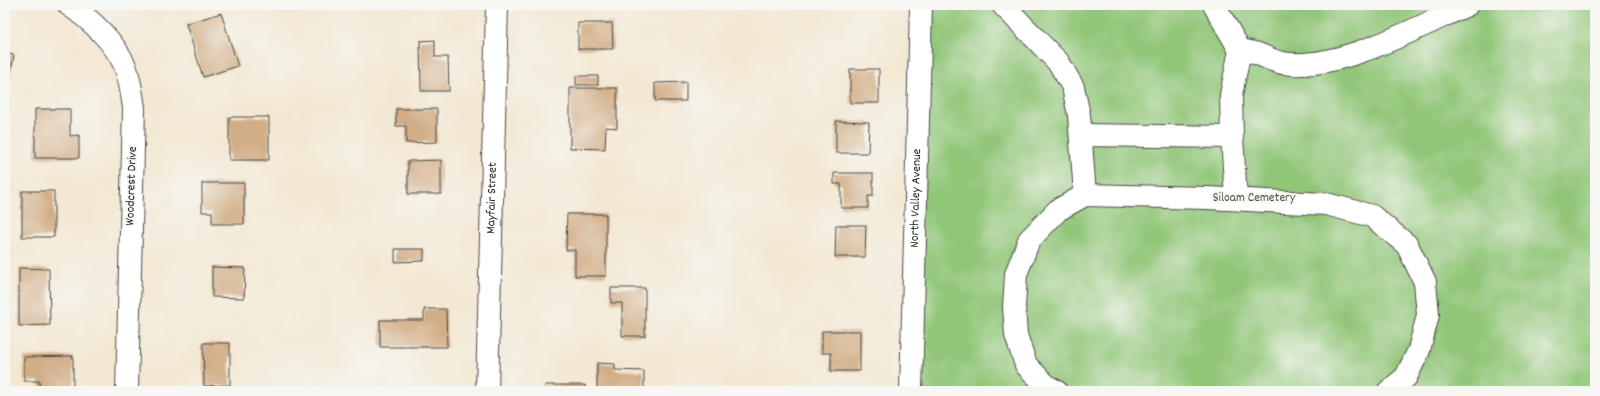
<svg xmlns="http://www.w3.org/2000/svg" width="1600" height="396" font-family="Dekko,sans-serif">
<style>
.green{fill:#91c678;stroke:#5e7852}
.building{fill:#d2ae87}
.lines{fill:none;stroke-linecap:round;stroke-linejoin:round}
.minor-casing{stroke:#494744;stroke-width:24}
.minor{stroke:#fff;stroke-width:22}
.labels{text-anchor:middle;dominant-baseline:central;stroke-width:3.5;stroke-linejoin:round;paint-order:stroke}
.street-label{font-size:13px;fill:#2b2b2b;stroke:#f6f6f2}
.park-label{font-size:13px;fill:#4a5a42;stroke:#f6f6f2}
</style>
<rect width="100%" height="100%" fill="#f6f6f2"/>
<filter id="ink" filterUnits="userSpaceOnUse"><feTurbulence type="fractalNoise" baseFrequency=".025" numOctaves="2"/><feDisplacementMap in="SourceGraphic" scale="8" xChannelSelector="R" yChannelSelector="G"/><feConvolveMatrix kernelMatrix="1 2 1 2 8 2 1 2 1" color-interpolation-filters="sRGB"/></filter>
<filter id="wash" filterUnits="userSpaceOnUse"><feTurbulence type="fractalNoise" baseFrequency=".012" numOctaves="4" result="noise"/><feDisplacementMap in="SourceGraphic" scale="16" xChannelSelector="R" yChannelSelector="G"/><feGaussianBlur stdDeviation="0.9" result="paint"/><feColorMatrix in="noise" values="0 0 0 0 0 0 0 0 0 0 0 0 0 0 0 0 0 1.4 0 .05"/><feComposite in="paint" operator="in"/></filter>
<g filter="url(#wash)">
<rect width="100%" height="100%" fill="#f3e8d3"/>
<!-- green -->
<path class="green" d="M917,5H1595V391H908Z"/>
<g id="blocks">
<!-- building -->
<path class="building" d="M221,13L238,66L203,77L186,24Z
M578,23H612L613,49H578Z
M435,40V57H448L449,91H421L420,41Z
M5,53L14,55L8,86H5Z
M850,69H879V103H850Z
M576,76H598V85H576Z
M686,82V101H655V83Z
M570,88H617V128L606,127L605,149L570,148Z
M35,109H70V136L79,135V158H35Z
M396,109H437V142L406,143V126H396Z
M229,117H269V160H229Z
M836,121L869,122L868,153H836Z
M441,160V194H408V161Z
M834,173H873V196H868V208H841V184H834Z
M202,183H244V224H212V212H202Z
M22,191H54V237H22Z
M567,214H606V276H575V250H566Z
M836,225H866L865,257H835Z
M395,249H424V261L395,262Z
M212,267L245,268L244,298L212,297Z
M19,268L49,269L50,325L19,326Z
M611,288H645V336H622V303H611Z
M424,309H446L447,347H380V320H424Z
M822,331H860V371H831V353H822Z
M203,343H230V385L204,386Z
M73,356V388H65V391H40L39,381H24V357Z
M597,363L615,364V370L644,371V391H597Z
M545,385H585V391H545Z"/>
</g>
</g>
<g filter="url(#ink)">
<use href="#blocks" fill-opacity="0" stroke="#494744" stroke-width="1"/>
<g class="lines">
<!-- minor casing -->
<g class="minor-casing">
<g id="minor">
<path d="M69,5C90,19 115,42 125,66C130,79 132,94 134,108L127,391"/>
<path d="M1003,5L1059,63L1073,87L1079,115L1085,195"/>
<path d="M1214,5L1240,50L1231,95L1232,137L1236,199"/>
<path d="M1240,50C1246,51 1252,52 1258,54C1266,57 1275,62 1283,63C1337,72 1418,27 1467,5"/>
<path d="M1081,135L1232,137"/>
<path id="s1" d="M487,391L497,5"/>
<path id="s2" d="M911,391L921,5"/>
<path d="M1056,391L1047,386L1026,365L1016,335L1014,307L1016,274L1029,240L1058,210L1085,195L1207,198L1326,204L1372,216L1407,245L1425,282L1428,315L1419,350L1406,377L1389,391"/>
</g>
</g>
<!-- minor -->
<use href="#minor" class="minor"/>
</g>
</g>
<g class="labels">
<!-- street labels -->
<g class="street-label">
<text transform="translate(132 186) rotate(-88)">Woodcrest Drive</text>
<text stroke="none"><textPath href="#s1" startOffset="193">Mayfair Street</textPath></text>
<text stroke="none"><textPath href="#s2" startOffset="193">North Valley Avenue</textPath></text>
</g>
<!-- park labels -->
<g class="park-label">
<text x="1254" y="198">Siloam Cemetery</text>
</g>
</g>
<!-- margin -->
<rect width="1600" height="396" fill="none" stroke="#f6f6f2" stroke-width="20"/>
</svg>
